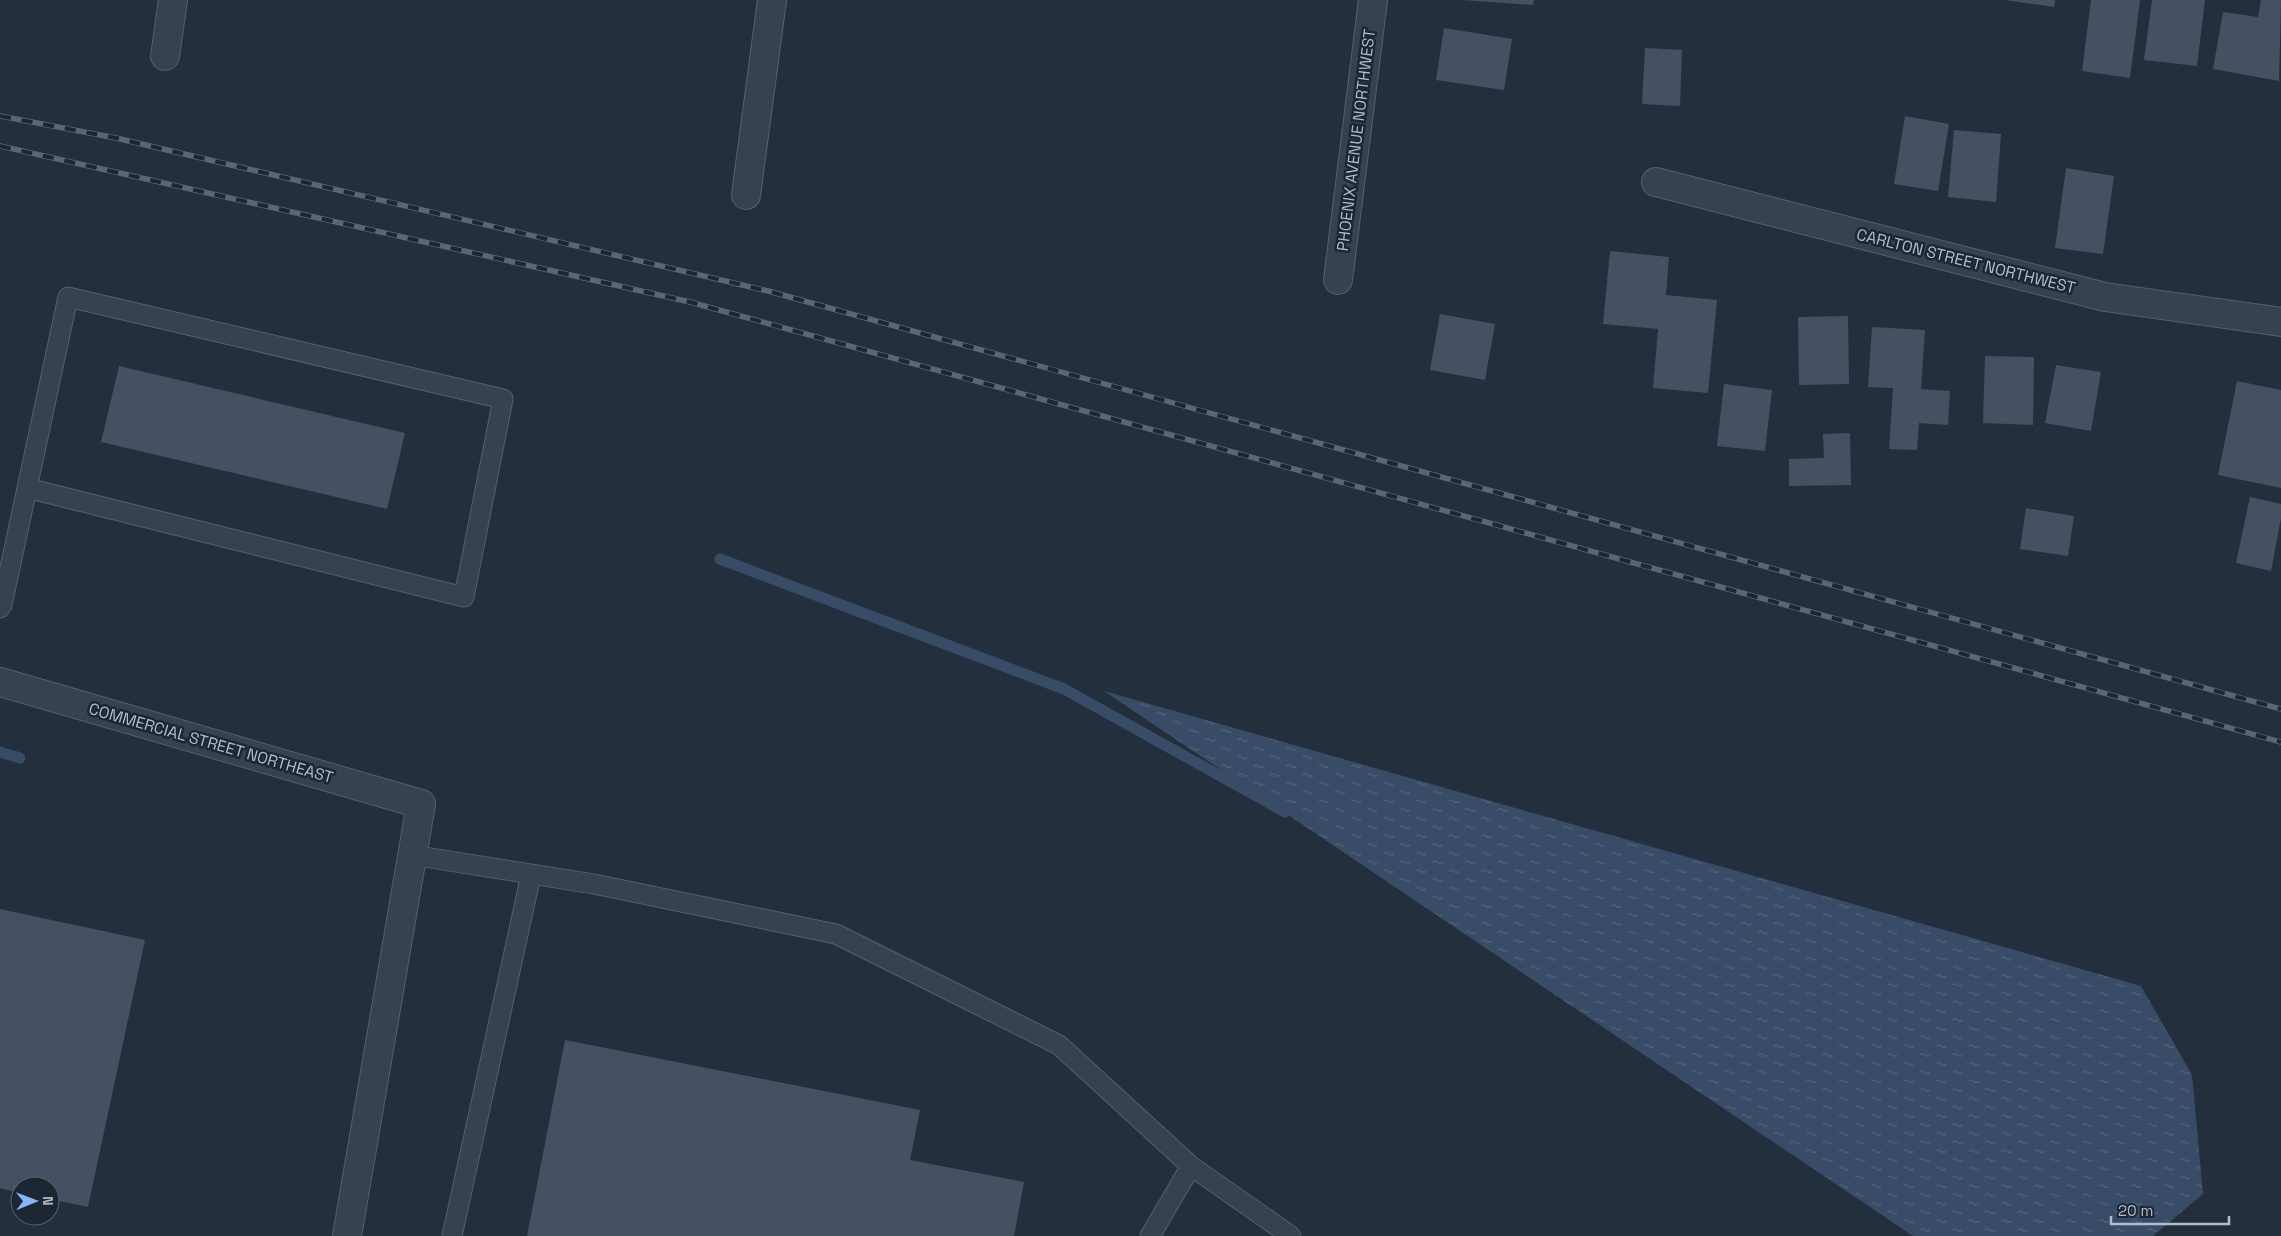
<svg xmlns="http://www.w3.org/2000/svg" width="2281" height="1236" viewBox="0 0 2281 1236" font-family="'Space Grotesk',sans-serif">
  <defs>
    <pattern id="water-ripples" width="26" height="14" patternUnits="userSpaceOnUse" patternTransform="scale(1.25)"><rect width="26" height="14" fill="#394c67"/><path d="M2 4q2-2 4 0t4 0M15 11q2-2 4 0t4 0" fill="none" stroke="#53647b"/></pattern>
  </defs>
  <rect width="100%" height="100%" fill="#242f3e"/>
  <path fill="url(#water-ripples)" d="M1104,691L2141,986L2192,1075L2203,1194L2153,1236H1913Z"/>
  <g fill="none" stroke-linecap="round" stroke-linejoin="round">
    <path stroke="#394c67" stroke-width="11" d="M720,559L1064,689L1285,812
      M0,752L20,758"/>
  </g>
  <path fill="#455162" d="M1462,0H1534L1533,5Z
    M2005,0H2055L2054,7Z
    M2091,0H2140L2130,78L2082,71Z
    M2152,0H2205L2197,66L2144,60Z
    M2261,0H2281L2279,81L2213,69L2223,12L2258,17Z
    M1444,28L1512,39L1504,90L1436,80Z
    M1645,48L1682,50L1680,106L1642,104Z
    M1905,116L1949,124L1938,191L1894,184Z
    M1954,130L2001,134L1996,202L1948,197Z
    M2066,168L2114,176L2103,254L2055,248Z
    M1610,251L1669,257L1666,295L1717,300L1708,393L1653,388L1658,329L1603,324Z
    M1440,314L1495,324L1485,380L1430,370Z
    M1848,316L1849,384L1799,385L1798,317Z
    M1872,327L1925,330L1921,389L1950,391L1948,425L1919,423L1917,450L1889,449L1893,388L1868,387Z
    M1985,356L2034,357L2033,425L1983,423Z
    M2056,365L2101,372L2091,431L2045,423Z
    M119,366L405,433L387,509L101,442Z
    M2237,381L2281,390V488L2218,475Z
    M1724,384L1772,390L1765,451L1717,446Z
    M1850,433L1851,485L1789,486V459L1824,458L1823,434Z
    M2250,497L2281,504V518L2271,571L2236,563Z
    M2026,508L2074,516L2068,556L2020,549Z
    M0,909L145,940L88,1207L50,1199V1186H20V1193L0,1188Z
    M565,1040L920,1110L910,1160L1024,1182L1014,1236H527Z"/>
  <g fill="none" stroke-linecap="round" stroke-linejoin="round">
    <g stroke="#565f6c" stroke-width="21">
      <path id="service" d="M0,608L2,605L68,297L503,399L464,597L27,488
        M412,855L594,884L836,934L1059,1045L1191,1166L1150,1236
        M1191,1166L1291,1236
        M452,1236L531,875"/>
    </g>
    <g stroke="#565f6c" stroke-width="30">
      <path id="minor" d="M165,56L173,0
        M1656,182L2105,297L2281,322
        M746,195L772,0
        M1338,280L1373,0
        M0,682L421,804L347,1236"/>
    </g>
    <use href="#service" stroke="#38414e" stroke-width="19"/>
    <use href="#minor" stroke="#38414e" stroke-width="28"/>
    <g stroke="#5a6575" stroke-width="5.5">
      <path id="rail" d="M0,116L116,138L768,291L2281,709
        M0,146L690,302L2281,742"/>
    </g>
    <use href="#rail" stroke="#1d2633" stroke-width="4" stroke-dasharray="11" stroke-linecap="butt"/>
  </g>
  <g text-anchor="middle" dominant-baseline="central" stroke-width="5" stroke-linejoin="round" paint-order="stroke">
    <g font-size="16" fill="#b4bcc9" stroke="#1d2633">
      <text transform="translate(1356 140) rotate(-83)">PHOENIX AVENUE NORTHWEST</text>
      <text transform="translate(1966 261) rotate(14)">CARLTON STREET NORTHWEST</text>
      <text transform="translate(211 743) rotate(16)">COMMERCIAL STREET NORTHEAST</text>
    </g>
  </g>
  <g transform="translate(35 1201) rotate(89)"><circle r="24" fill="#1d2633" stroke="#59626f"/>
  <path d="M0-4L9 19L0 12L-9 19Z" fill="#8ab4f8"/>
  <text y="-8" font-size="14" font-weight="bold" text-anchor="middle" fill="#b4bcc9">N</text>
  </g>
  <path d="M2111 1216v8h118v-8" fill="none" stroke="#b4bcc9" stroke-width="2.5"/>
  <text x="2118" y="1216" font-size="15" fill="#b4bcc9" stroke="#1d2633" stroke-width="4" paint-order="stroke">20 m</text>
</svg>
